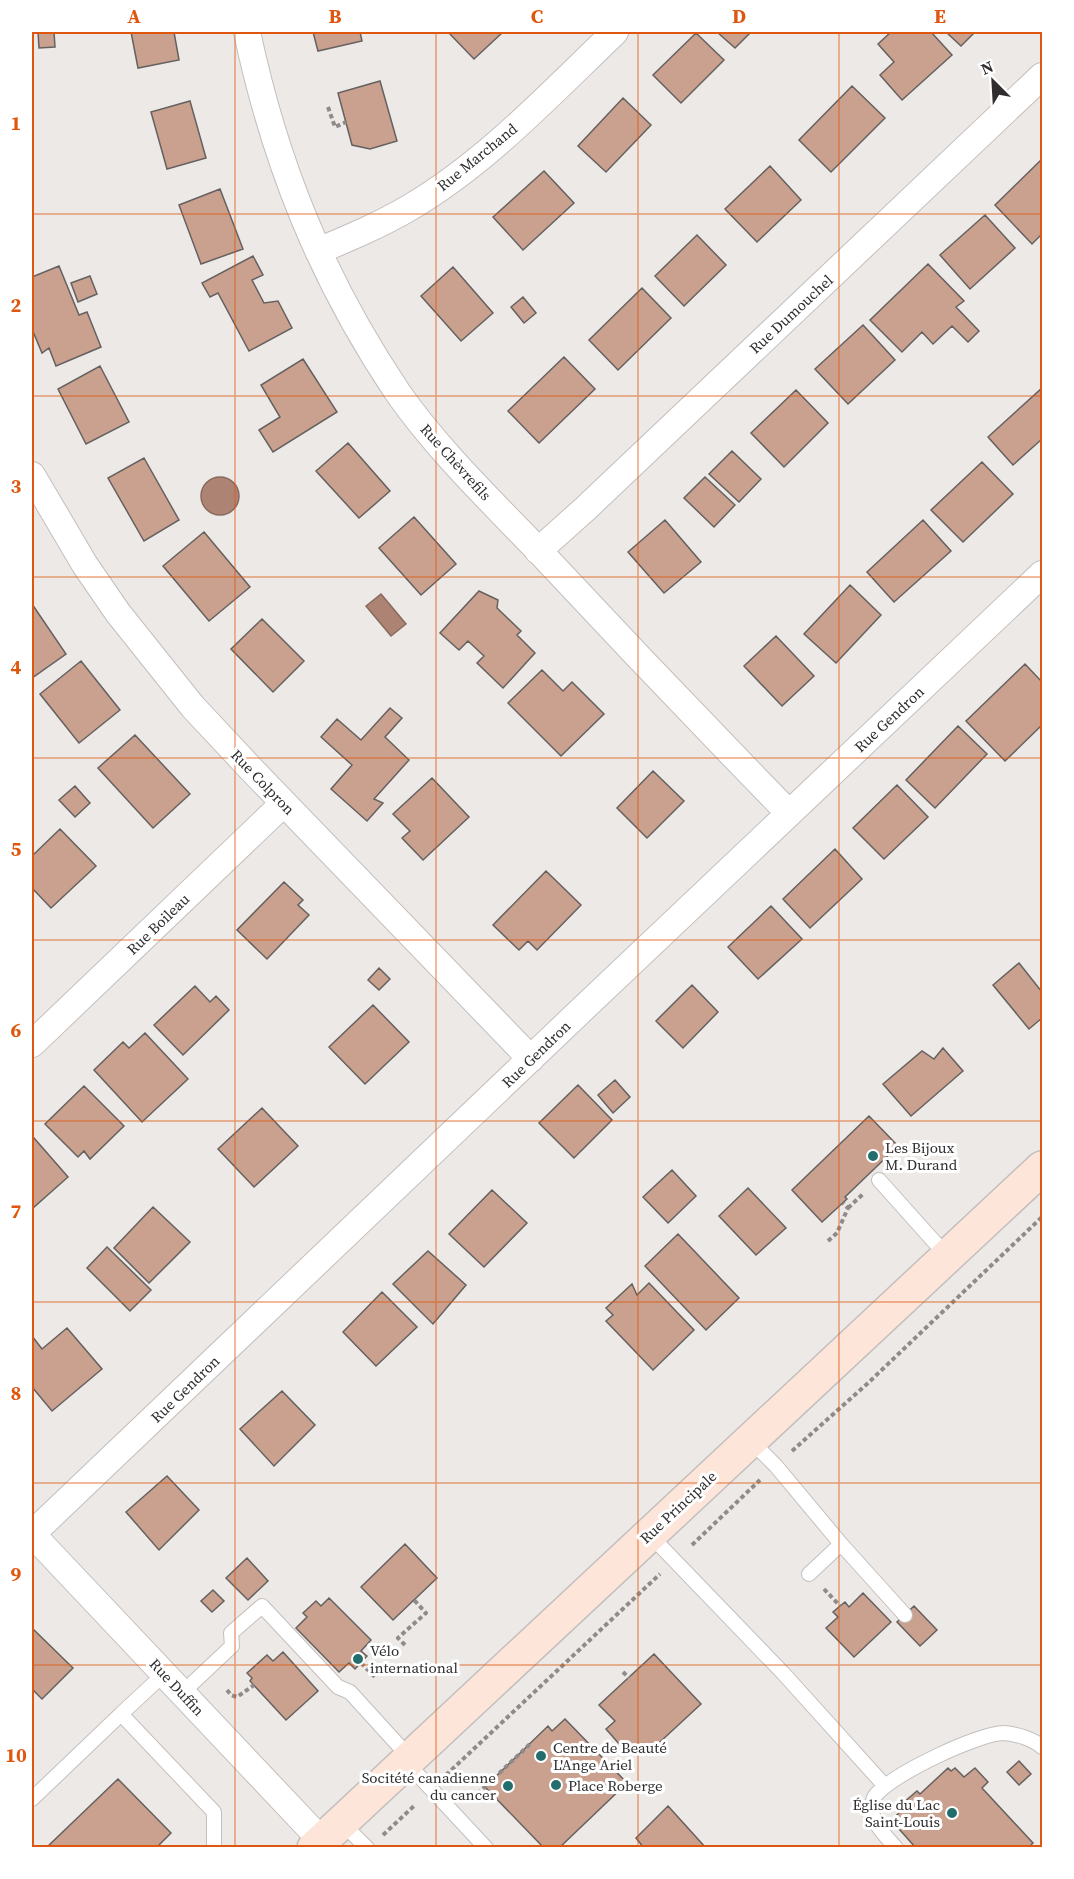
<svg xmlns="http://www.w3.org/2000/svg" width="1074" height="1879" viewBox="0 0 1074 1879" font-family="'Source Serif 4',serif">
  <rect width="100%" height="100%" fill="#ede9e7"/>
  <path fill="#ad8473" stroke="#886a5e" stroke-width="1.5" d="M201 496a19 19 0 1 1 38 0a19 19 0 1 1-38 0Z
    M381,594L406,624L391,636L366,606Z"/>
  <path fill="#caa08e" stroke="#656160" stroke-width="1.5" d="M38,32H54L55,47L39,48Z
    M131,32H174L179,60L138,68Z
    M313,32H360L362,41L318,51Z
    M448,32H503L474,59Z
    M717,32H751L735,48Z
    M891,32H931L952,55L902,100L880,75L894,62L878,44Z
    M946,32H975L961,46Z
    M696,33L724,60L681,103L653,75Z
    M380,81L397,141L370,149L352,145L338,93Z
    M852,86L885,118L831,172L799,140Z
    M623,98L651,125L606,172L578,146Z
    M190,101L206,158L167,169L151,112Z
    M1042,159V234L1032,244L995,205Z
    M770,166L801,200L757,242L725,209Z
    M544,171L574,203L523,250L493,217Z
    M220,189L243,249L201,264L179,205Z
    M985,215L1015,248L970,289L940,255Z
    M697,235L726,265L684,306L655,276Z
    M253,256L263,275L252,280L264,303L278,301L292,328L249,351L218,293L210,297L202,283Z
    M928,264L964,301L956,307L979,331L968,342L952,326L933,344L922,332L902,352L870,320Z
    M59,266L79,315L87,312L101,347L56,366L49,348L42,353L32,329V277Z
    M453,267L493,313L461,341L421,296Z
    M90,276L97,294L78,302L71,283Z
    M642,288L671,318L618,370L589,340Z
    M523,297L536,313L524,323L511,307Z
    M863,325L895,360L848,404L815,369Z
    M564,357L595,389L539,443L508,411Z
    M303,359L337,412L273,452L259,430L280,417L261,385Z
    M100,366L129,422L86,444L58,389Z
    M1042,388V439L1013,465L988,437Z
    M796,390L828,423L784,467L751,433Z
    M348,443L390,491L359,518L316,471Z
    M732,451L761,479L739,502L709,474Z
    M144,458L179,520L144,541L108,478Z
    M982,462L1013,494L963,542L931,510Z
    M705,477L735,505L714,527L684,498Z
    M414,517L456,564L421,595L379,548Z
    M665,520L701,562L664,593L628,552Z
    M923,520L951,551L894,602L867,572Z
    M204,532L250,587L209,621L163,566Z
    M850,585L881,615L836,663L804,634Z
    M479,591L498,600L497,608L521,631L517,635L535,653L503,688L477,663L484,656L468,641L459,650L440,633Z
    M32,604L66,654L32,678Z
    M262,619L304,661L273,692L231,649Z
    M776,636L814,676L782,706L744,666Z
    M81,661L120,710L79,743L40,694Z
    M1025,664L1042,682V725L1005,761L966,721Z
    M542,670L563,691L572,682L604,714L561,756L508,703Z
    M390,708L402,718L385,737L409,760L374,799L383,803L367,821L331,789L352,765L321,737L337,719L361,740Z
    M958,726L987,754L935,808L906,780Z
    M135,735L190,794L153,828L98,768Z
    M653,771L684,801L647,838L617,808Z
    M432,778L469,817L423,860L402,838L410,831L393,814Z
    M897,785L928,817L884,859L853,828Z
    M75,786L90,803L75,817L59,800Z
    M60,829L96,866L51,908L32,888V856Z
    M835,849L862,879L810,928L783,899Z
    M546,871L581,905L537,950L528,941L519,950L493,925Z
    M284,882L303,900L298,905L309,915L267,959L237,930Z
    M771,906L802,939L758,979L728,947Z
    M1019,963L1042,992V1018L1029,1029L993,985Z
    M379,968L390,979L379,990L368,980Z
    M692,985L718,1012L683,1048L656,1021Z
    M195,986L210,1002L216,996L229,1010L183,1055L154,1025Z
    M373,1005L409,1042L365,1084L329,1047Z
    M145,1033L188,1079L142,1122L94,1070L123,1042L129,1048Z
    M943,1048L963,1071L911,1116L883,1084L922,1051L934,1059Z
    M615,1080L630,1097L613,1113L598,1095Z
    M578,1085L612,1120L574,1158L539,1123Z
    M84,1086L124,1126L90,1159L84,1151L78,1157L45,1124Z
    M262,1108L298,1146L254,1187L218,1149Z
    M869,1116L898,1146L845,1197L847,1199L822,1222L792,1190Z
    M34,1138L68,1177L33,1208L32,1206V1140Z
    M672,1170L696,1196L668,1223L643,1197Z
    M748,1188L786,1228L756,1255L719,1216Z
    M492,1190L527,1223L484,1267L449,1234Z
    M153,1207L190,1242L149,1283L114,1248Z
    M678,1234L739,1298L706,1330L645,1266Z
    M107,1247L151,1290L130,1311L87,1268Z
    M428,1251L466,1285L433,1324L393,1284Z
    M649,1283L694,1330L653,1370L606,1321L613,1315L606,1308L632,1284L637,1295Z
    M382,1292L417,1327L376,1366L343,1332Z
    M67,1328L102,1369L52,1411L32,1387V1336L42,1349Z
    M282,1391L315,1425L274,1466L240,1429Z
    M167,1476L199,1510L159,1550L126,1512Z
    M405,1544L437,1578L393,1620L361,1587Z
    M247,1558L268,1581L248,1600L226,1578Z
    M213,1590L224,1601L212,1612L201,1601Z
    M863,1593L891,1622L854,1657L826,1628L838,1617L833,1612L840,1606L845,1602L849,1607Z
    M329,1598L371,1640L361,1651L367,1656L355,1669L349,1663L339,1672L296,1628L307,1617L303,1613L316,1601L321,1606Z
    M914,1606L937,1630L920,1646L897,1622Z
    M33,1629L73,1668L42,1699L32,1689V1631Z
    M283,1652L318,1691L286,1720L250,1681L252,1678L247,1673L267,1655L273,1661Z
    M654,1654L701,1704L646,1755L638,1745L628,1754L606,1729L615,1721L599,1705Z
    M565,1719L627,1783L559,1848H544L485,1787L548,1726L552,1731Z
    M1019,1761L1031,1774L1019,1785L1007,1772Z
    M948,1768L951,1771L955,1768L964,1777L975,1768L988,1782L982,1788L1033,1843L1028,1848H916L891,1820L907,1806L904,1802L917,1791L920,1794Z
    M118,1779L171,1833L156,1848H46Z
    M668,1806L706,1848H644L636,1838Z"/>
  <g fill="none" stroke-linecap="round" stroke-linejoin="round">
    <g stroke="#c3bfbd" stroke-width="16">
      <path id="lane" d="M879,1180L947,1256
        M750,1440L776,1466L841,1544L809,1574
        M649,1534L783,1673L885,1786
        M841,1544L905,1615
        M164,1674L121,1714L214,1812V1848
        M182,1693L232,1646L231,1633L262,1606L338,1687L350,1692L410,1758
        M406,1762L486,1848
        M32,1799L121,1714
        M341,1822L367,1848
        M896,1848C887,1837 872,1824 872,1809C872,1805 873,1799 875,1796C890,1775 979,1733 1004,1733C1017,1734 1033,1739 1042,1747"/>
    </g>
    <g stroke="#c3bfbd" stroke-width="28">
      <path id="street" d="M247,32C275,164 322,280 398,393C438,450 489,499 537,549C620,638 704,726 789,813
        M318,251C349,238 380,225 409,208C487,162 550,94 615,32
        M32,475L85,565L118,613L193,707L251,769L531,1059
        M538,551L585,509L1042,76
        M32,1044L284,803
        M32,1534L571,1020L1042,574
        M32,1534L321,1840"/>
    </g>
    <g stroke="#c3bfbd" stroke-width="36">
      <path id="secondary" d="M314,1848L1042,1168"/>
    </g>
    <path stroke="#8e8b8a" stroke-width="4" stroke-dasharray="4.5 3" stroke-linecap="butt" d="M328,107L335,127L346,122
      M848,1208L863,1194
      M828,1241L837,1233L848,1208L843,1203
      M792,1451L867,1384L1042,1217
      M692,1545L760,1480
      M824,1589L840,1606
      M405,1645L398,1638L426,1613L414,1600
      M361,1663L375,1677
      M623,1672L629,1678
      M227,1690L231,1695L237,1697L254,1685
      M446,1775L660,1574
      M472,1799L530,1744
      M383,1835L415,1805"/>
    <use href="#lane" stroke="#fff" stroke-width="14"/>
    <use href="#street" stroke="#fff" stroke-width="26"/>
    <use href="#secondary" stroke="#fee5da" stroke-width="33"/>
  </g>
  <path fill="none" stroke="#df570e" stroke-width="1.5" stroke-opacity="0.55" d="M235,32V1848M436,32V1848M638,32V1848M839,32V1848M32,214H1042M32,396H1042M32,577H1042M32,758H1042M32,940H1042M32,1121H1042M32,1302H1042M32,1483H1042M32,1665H1042"/>
  <g fill="#236e6d" stroke="#fff" stroke-width="2">
    <circle cx="873" cy="1156" r="6"/>
    <circle cx="358" cy="1659" r="6"/>
    <circle cx="541" cy="1756" r="6"/>
    <circle cx="556" cy="1785" r="6"/>
    <circle cx="508" cy="1786" r="6"/>
    <circle cx="952" cy="1813" r="6"/>
  </g>
  <g text-anchor="middle" dominant-baseline="central" stroke-width="6" stroke-linejoin="round" paint-order="stroke">
    <g font-size="15" fill="#302e2e" stroke="#fff">
      <text transform="translate(477 157) rotate(-39)">Rue Marchand</text>
      <text transform="translate(791 314) rotate(-43)">Rue Dumouchel</text>
      <text transform="translate(456 462) rotate(48)">Rue Chèvrefils</text>
      <text transform="translate(889 719) rotate(-43)">Rue Gendron</text>
      <text transform="translate(263 782) rotate(46)">Rue Colpron</text>
      <text transform="translate(158 924) rotate(-44)">Rue Boileau</text>
      <text transform="translate(536 1054) rotate(-44)">Rue Gendron</text>
      <text transform="translate(185 1389) rotate(-44)">Rue Gendron</text>
      <text transform="translate(678 1507) rotate(-43)">Rue Principale</text>
      <text transform="translate(177 1687) rotate(47)">Rue Duffin</text>
    </g>
    <g font-size="15" fill="#302e2e" stroke="#fff" text-anchor="start">
      <text x="885" y="1147">Les Bijoux<tspan x="885" dy="17">M. Durand</tspan></text>
      <text x="370" y="1650">Vélo<tspan x="370" dy="17">international</tspan></text>
      <text x="553" y="1747">Centre de Beauté<tspan x="553" dy="17">L'Ange Ariel</tspan></text>
      <text x="496" y="1777" text-anchor="end">Socitété canadienne<tspan x="496" dy="17">du cancer</tspan></text>
      <text x="568" y="1785">Place Roberge</text>
      <text x="940" y="1804" text-anchor="end">Église du Lac<tspan x="940" dy="17">Saint-Louis</tspan></text>
    </g>
  </g>
  <rect width="1074" height="1879" fill="none" stroke="#ffffff" stroke-width="66"/>
  <g transform="translate(993 81) rotate(336)" stroke="#ffffff" stroke-width="4.5" paint-order="stroke">
  <path d="M0-4.5L10 22L0 15L-10 22Z" fill="#302e2e"/>
  <text y="-9" font-size="16" font-weight="bold" text-anchor="middle" fill="#302e2e">N</text>
  </g>
  <rect x="33" y="33" width="1008" height="1813" fill="none" stroke="#df570e" stroke-width="2"/>
  <g font-size="20" text-anchor="middle" font-weight="bold" fill="#df570e">
    <text x="134" y="23">A</text>
    <text x="335" y="23">B</text>
    <text x="537" y="23">C</text>
    <text x="739" y="23">D</text>
    <text x="940" y="23">E</text>
    <text x="16" y="130">1</text>
    <text x="16" y="312">2</text>
    <text x="16" y="493">3</text>
    <text x="16" y="674">4</text>
    <text x="16" y="856">5</text>
    <text x="16" y="1037">6</text>
    <text x="16" y="1218">7</text>
    <text x="16" y="1400">8</text>
    <text x="16" y="1581">9</text>
    <text x="16" y="1762">10</text>
  </g>
</svg>
